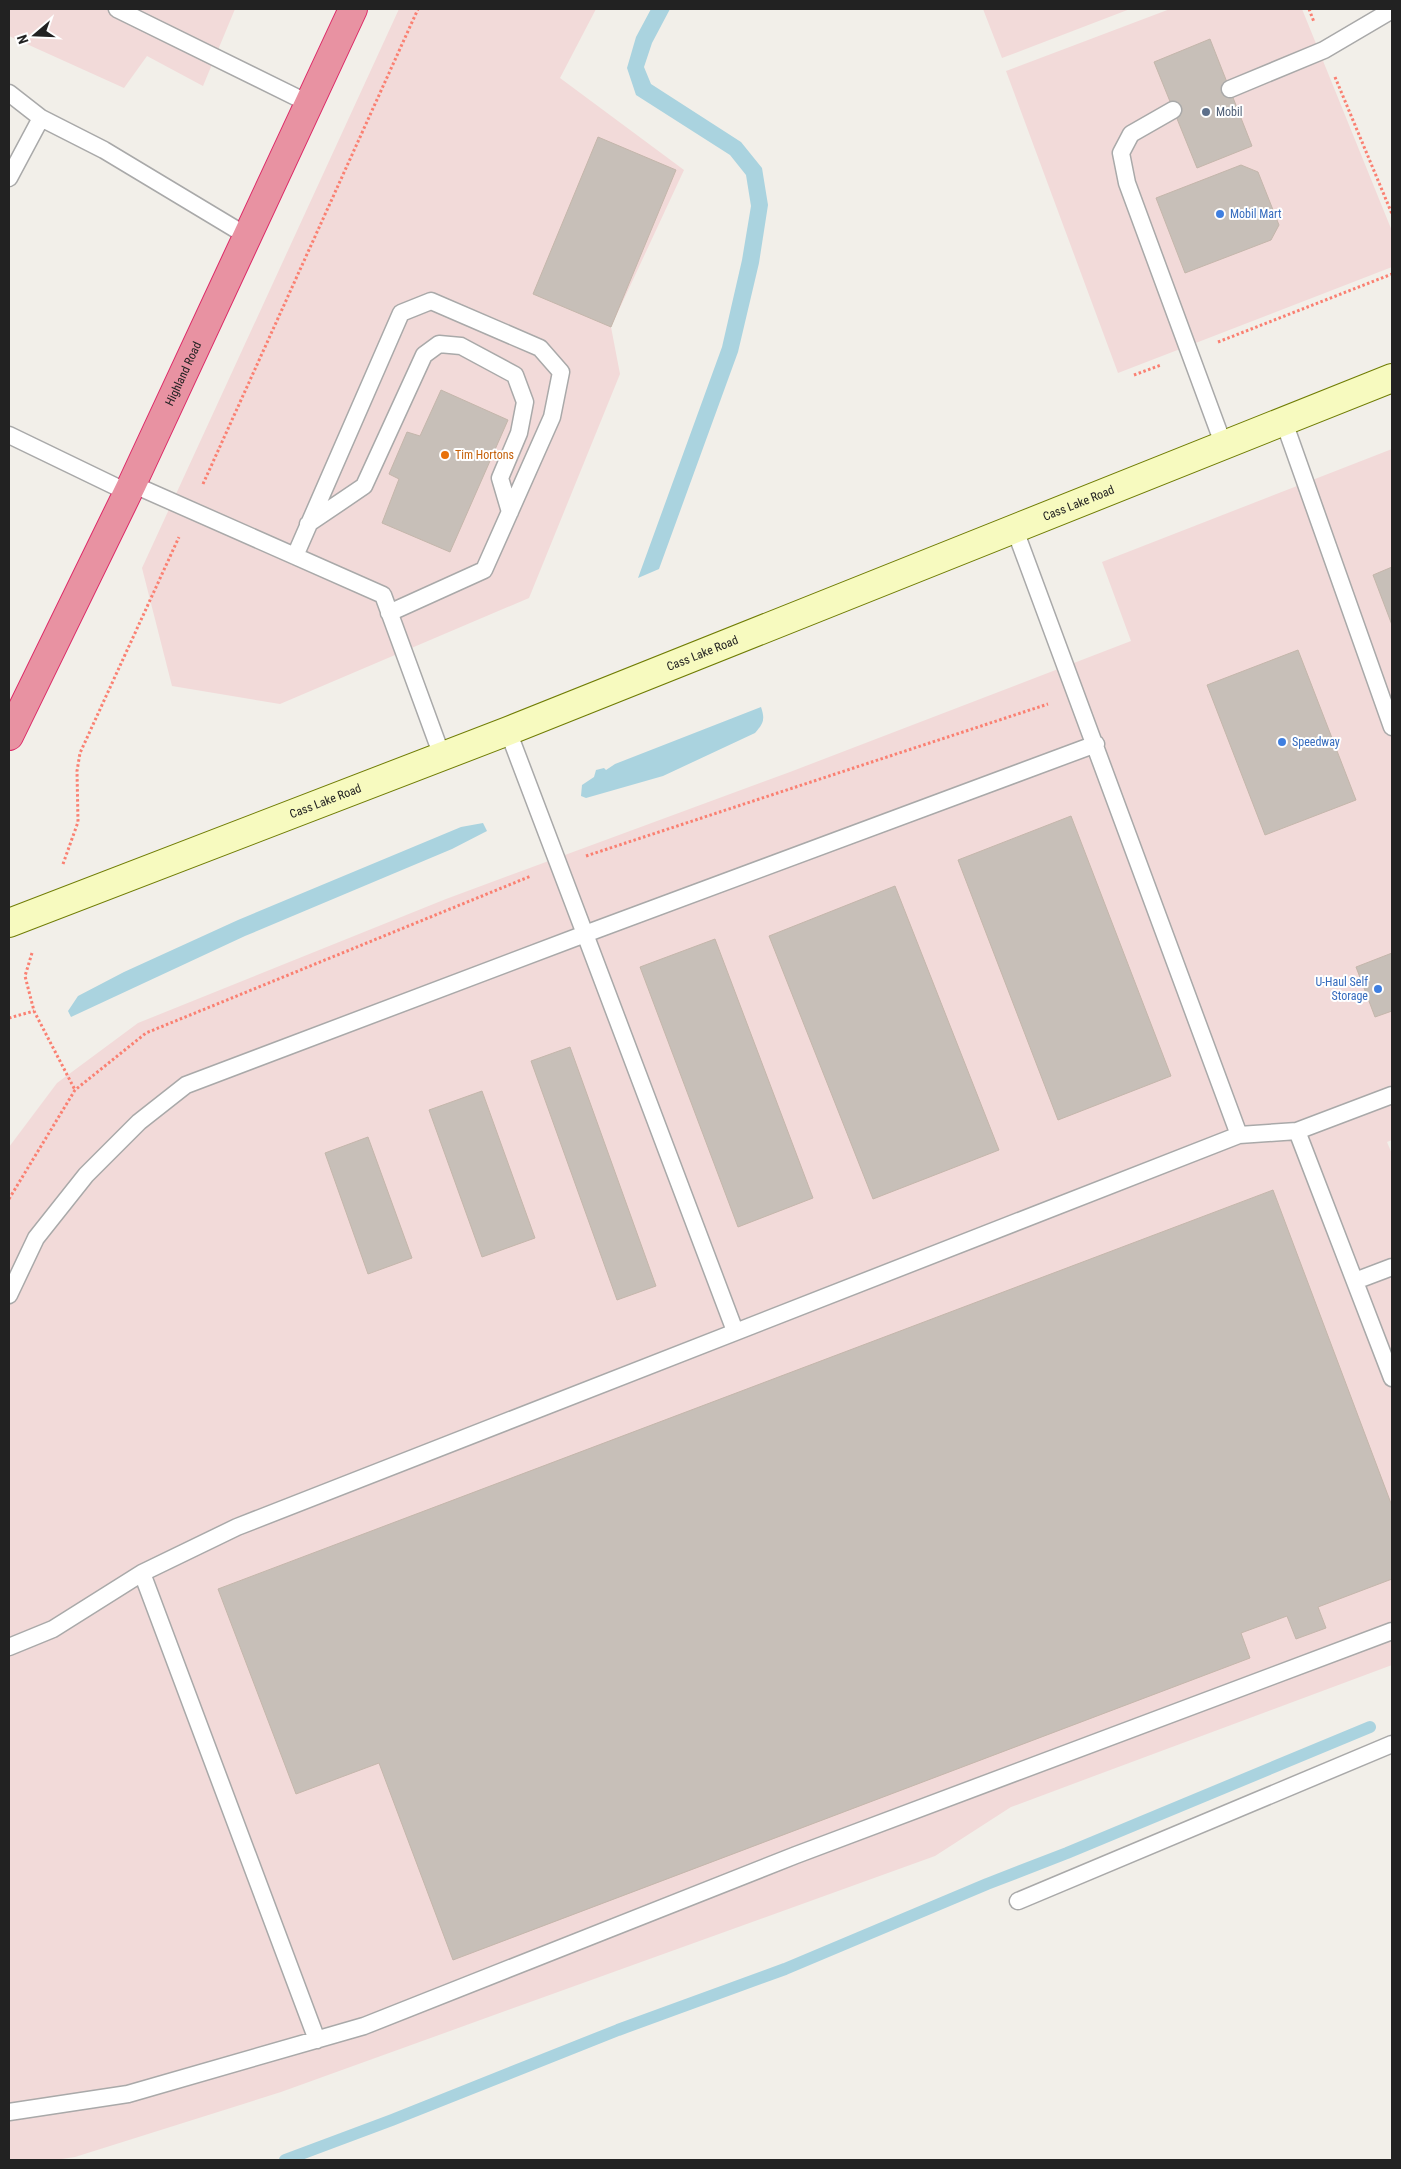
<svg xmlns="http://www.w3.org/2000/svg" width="1401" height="2169" viewBox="0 0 1401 2169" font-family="'Roboto Condensed',sans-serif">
  <rect width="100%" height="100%" fill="#f2efe9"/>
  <path fill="#f2dad9" d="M9,9H235L203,86L147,56L124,88L9,36Z
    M399,9H596L560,78L684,170L611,327L620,374L529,598L280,704L172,686L142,568Z
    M983,9H1130L1002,58Z
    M1170,9H1302L1392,231V267L1118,373L1006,71Z
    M1392,449V1140L1387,1142L1392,1154V1665L1011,1807L935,1856L281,2092L75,2157L55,2160H9V1147L57,1083L138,1023L446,899L790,772L1131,641L1102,562Z"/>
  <path fill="#aad3df" d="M651,9H670L652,43L644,67L651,84L741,142L762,168L768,205L759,263L738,352L659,569L638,578L722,347L742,260L751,206L746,175L730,155L636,95L627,68L636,37Z
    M761,707C765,719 764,723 755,733L663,776L586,798L581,796L582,785L594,777L596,770L604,768L606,770L615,764Z
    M483,823L487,831L452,849L245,936L71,1017L68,1011L78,996L124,972L238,920L461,827Z"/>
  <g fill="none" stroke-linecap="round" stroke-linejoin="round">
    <path stroke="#aad3df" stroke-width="12" d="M285,2160L392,2120L618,2030L785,1969L987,1884L1067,1853L1370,1727"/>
  </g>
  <path fill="#c7bfb8" stroke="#c4b6ab" d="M1210,39L1252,146L1197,168L1154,62Z
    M598,137L676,170L611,327L533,294Z
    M1241,165L1258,172L1279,225L1271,240L1185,273L1156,198Z
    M441,390L508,420L450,552L382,523L399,479L389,474L407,432L420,436Z
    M1392,567V625L1373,575Z
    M1298,650L1356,800L1265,835L1207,685Z
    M1071,816L1171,1076L1058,1120L958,860Z
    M895,886L999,1150L873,1199L769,936Z
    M715,939L813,1198L738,1227L640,967Z
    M1392,953V1011L1375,1017L1356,967Z
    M570,1047L656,1286L617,1300L531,1061Z
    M482,1091L535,1238L482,1257L429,1110Z
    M368,1137L412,1258L368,1274L325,1153Z
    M1273,1190L1392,1506V1579L1318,1607L1326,1628L1296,1639L1287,1616L1241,1633L1250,1658L453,1960L379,1763L296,1794L218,1589Z"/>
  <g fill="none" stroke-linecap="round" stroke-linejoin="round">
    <g stroke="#a9a9a9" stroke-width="19">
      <path id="lane" d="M117,9L310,104
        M1230,89L1324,50L1392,10
        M9,93L41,118L104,150L247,236
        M1173,110L1131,134L1121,153L1127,183L1224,446
        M9,178L41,118
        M1284,422L1392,727
        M9,435L127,492
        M132,484L383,595L442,756
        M308,524L364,486L424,355L439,344L461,346L515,375L525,402L519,433L500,478L510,512
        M1015,530L1239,1135
        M295,556L401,313L431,301L540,348L561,372L552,417L484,570L389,613
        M508,731L585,934L1096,744
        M1392,1095L1297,1131L1392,1378
        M1355,1281L1392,1267
        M9,1295L36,1238L86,1175L139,1122L186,1085L585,934L735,1331
        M142,1573L317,2040
        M9,1647L53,1629L142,1573L237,1527L1239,1135L1297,1131
        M1018,1901L1392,1744
        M9,2112L128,2094L364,2026L796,1855L1392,1631"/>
    </g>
    <g stroke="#707d05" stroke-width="30">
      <g id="secondary">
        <path id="s1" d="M9,923L508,731L1392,378"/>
      </g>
    </g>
    <g stroke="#dc2a67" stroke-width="30">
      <g id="highway">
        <path id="s2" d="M9,736L132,484L353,9"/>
      </g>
    </g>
    <path stroke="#fa8072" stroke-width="3" stroke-dasharray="2.5 2.5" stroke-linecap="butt" d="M1309,9L1314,22
      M1335,77L1392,214
      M1218,342L1392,274
      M1134,375L1161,365
      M203,484L418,9
      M586,856L1048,704
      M63,864L78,822L77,771L80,753L179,537
      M32,953L25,976L34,1011L75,1090
      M9,1018L34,1011
      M9,1199L75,1090L146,1033L531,876"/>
    <use href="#lane" stroke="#fff" stroke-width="16"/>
    <use href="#secondary" stroke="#f7fabf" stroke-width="28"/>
    <use href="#highway" stroke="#e892a2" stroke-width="28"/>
  </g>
  <circle fill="#5c6f8a" stroke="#fff" stroke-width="2" cx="1206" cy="112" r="5"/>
  <g fill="#3f7fe0" stroke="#fff" stroke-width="2">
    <circle cx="1220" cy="214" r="5"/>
    <circle cx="1282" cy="742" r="5"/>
    <circle cx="1378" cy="989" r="5"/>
  </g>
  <circle fill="#e8710a" stroke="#fff" stroke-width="2" cx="445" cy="455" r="5"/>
  <g text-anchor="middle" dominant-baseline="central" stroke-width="4" stroke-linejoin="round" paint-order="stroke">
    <g font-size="12" fill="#4e5e75" stroke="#fff" text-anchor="start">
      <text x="1216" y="112">Mobil</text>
    </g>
    <g font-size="12" fill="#366cbe" stroke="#fff" text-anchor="start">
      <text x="1230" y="214">Mobil Mart</text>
      <text x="1292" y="742">Speedway</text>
      <text x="1368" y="982" text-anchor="end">U-Haul Self<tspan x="1368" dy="14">Storage</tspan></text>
    </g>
    <g font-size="12" fill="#222" stroke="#fff">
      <text stroke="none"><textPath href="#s2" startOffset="402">Highland Road</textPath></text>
      <text stroke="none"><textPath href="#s1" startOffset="1149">Cass Lake Road</textPath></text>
      <text stroke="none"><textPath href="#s1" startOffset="744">Cass Lake Road</textPath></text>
      <text stroke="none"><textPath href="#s1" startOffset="339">Cass Lake Road</textPath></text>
    </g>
    <g font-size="12" fill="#c56008" stroke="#fff" text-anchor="start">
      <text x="455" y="455">Tim Hortons</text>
    </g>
  </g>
  <rect width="1401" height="2169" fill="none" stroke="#222222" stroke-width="20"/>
  <g transform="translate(35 35) rotate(251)" stroke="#ffffff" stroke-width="4" paint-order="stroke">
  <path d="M0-4L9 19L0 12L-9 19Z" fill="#222222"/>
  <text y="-8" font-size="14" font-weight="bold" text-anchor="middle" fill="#222222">N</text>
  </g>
</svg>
